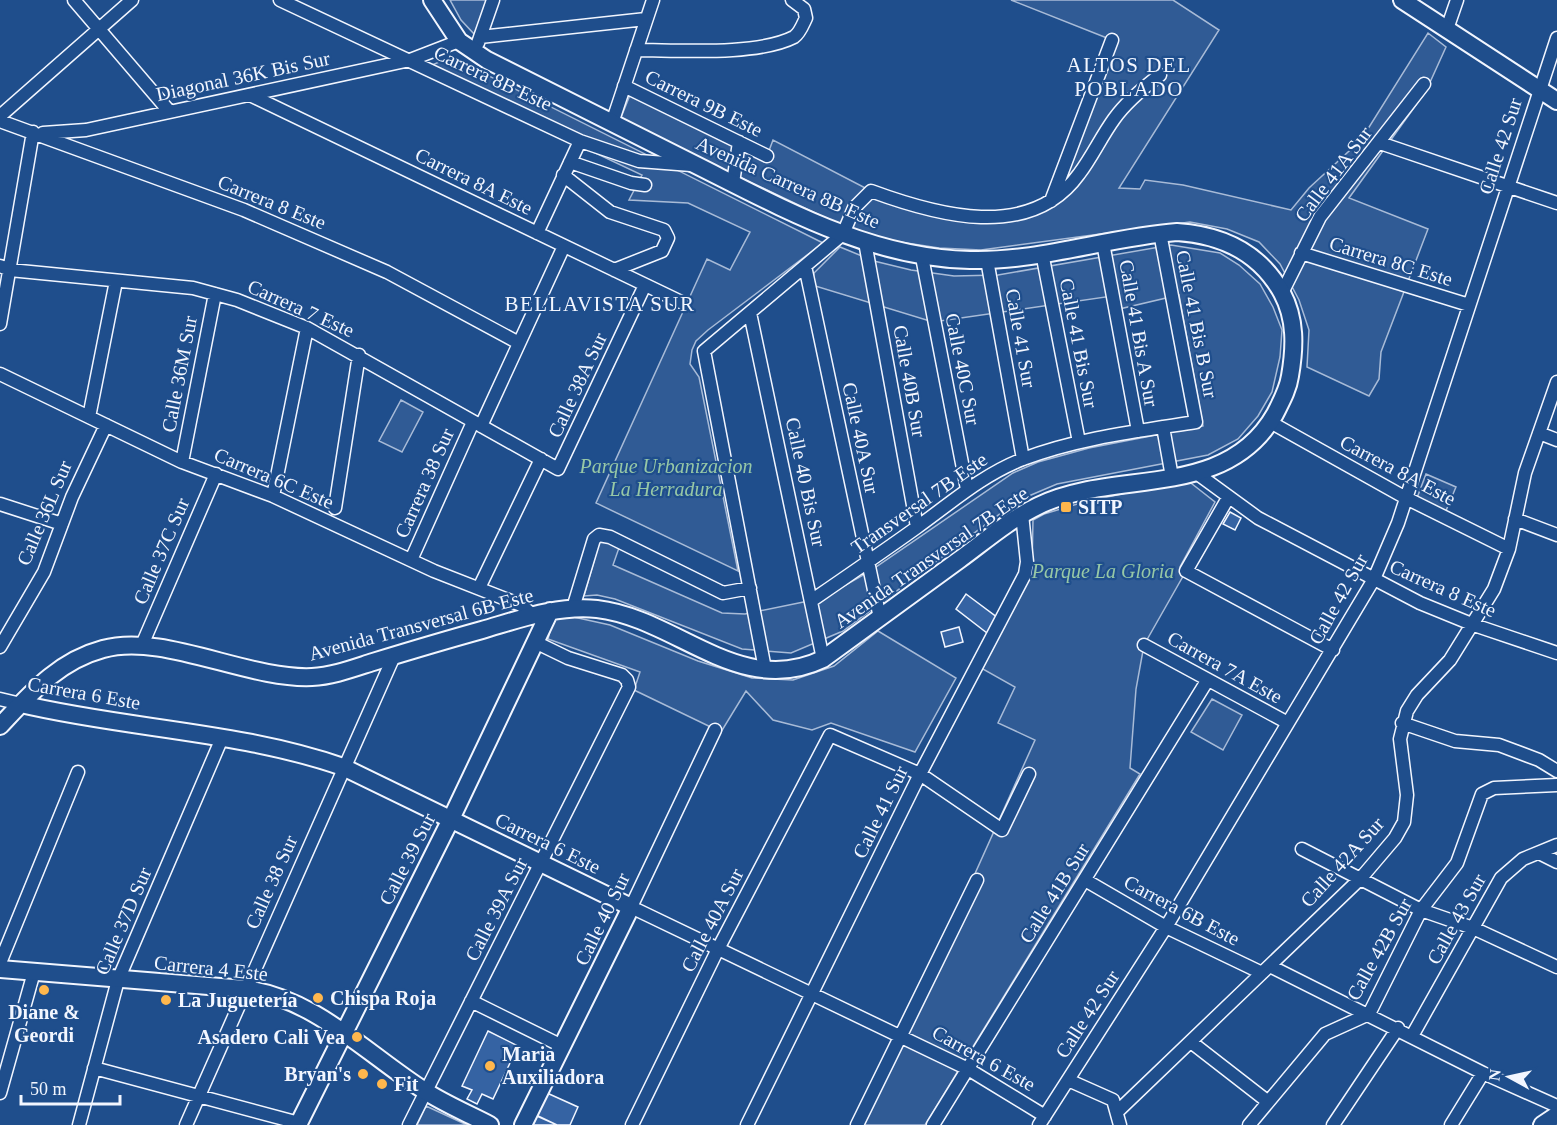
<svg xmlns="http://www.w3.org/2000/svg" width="1557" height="1125" viewBox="0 0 1557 1125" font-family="'Times New Roman',serif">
  <rect width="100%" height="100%" fill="#1f4e8c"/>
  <path fill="#305b95" stroke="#a8bbd7" stroke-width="1.5" d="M450,0H489L476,36L461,20Z
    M1011,0H1173L1219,30L1119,188L1140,189L1145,180L1183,185L1291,210L1309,188L1361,140L1428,33L1446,47L1426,91L1349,198L1428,229L1381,352L1379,379L1369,396L1307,367L1309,330L1299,300L1280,264L1259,242L1227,229L1190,222L981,250L939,248L887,240L832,221L620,120L632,90L767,156L773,140L871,191L980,216L1050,202L1112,40Z
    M451,57L823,243L708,330L696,341L692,350L690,364L699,377L738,571L596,503L707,259L730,270L750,232L688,203L629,200L642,175L420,70Z
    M1171,245L1220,253L1239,265L1260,284L1273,307L1282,330L1280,357L1272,392L1258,416L1238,439L1208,455L1057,484L1017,501L843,631L791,653L742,649L615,599L597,595L584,596L601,536L620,545L613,565L722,613L745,614L823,598L870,571L1013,473L1038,462L1089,448L1203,426L1179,295L1115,310L1112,296L933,322L812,285L814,273L840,247L874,261L911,270L954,276L998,275Z
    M401,400L423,412L402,452L379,441Z
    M1426,474L1456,487L1445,513L1417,498Z
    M1187,480L1215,502L1180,567L1186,571L1144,645L1136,689L1130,768L1140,774L925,1125H862L1035,740L998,723L1015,687L981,668L1032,567L1033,520L1044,514L1084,502Z
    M569,616L610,625L698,661L752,678L793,680L834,666L878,631L956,678L915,752L831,723L812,730L773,720L746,691L721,732L634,690L640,672L548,639L553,619Z
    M1212,699L1242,715L1223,750L1191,732Z
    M426,1106L467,1125H417Z"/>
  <path fill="#3563a3" stroke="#f2f6ff" stroke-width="1.5" d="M1230,512L1241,518L1235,530L1223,524Z
    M966,594L998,618L987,633L956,609Z
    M959,627L963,642L945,647L941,632Z
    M488,1031L518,1046L493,1099L482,1094L477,1104L467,1099L472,1090L462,1086Z
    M547,1093L578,1107L570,1125H557L537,1116Z
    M536,1115L557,1125H531Z"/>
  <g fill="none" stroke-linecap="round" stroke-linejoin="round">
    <g stroke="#f2f6ff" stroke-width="15">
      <path id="street" d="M74,0L169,111
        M280,0L580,141L639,161L691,165
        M1447,29L1457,0
        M480,37L646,19
        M478,43L493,0
        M636,50C678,50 757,56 794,37C800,33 803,24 806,18L804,9L792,0
        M624,86L767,156
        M250,95L681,302
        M0,116L132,0
        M0,121L244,210L387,272L519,343
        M612,123L653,0
        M43,133L86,130L410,60L459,41
        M1380,143L1557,203
        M570,162L631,183L645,185
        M563,175L610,212L664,230L668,238L662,251L614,270
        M733,183L739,142
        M1051,201L1112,40
        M537,233L580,141
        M865,242L917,527
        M1103,243L1138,431
        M1042,253L1079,442
        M1301,253L1469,305
        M922,257L967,489
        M987,260L1023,459
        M0,266L10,270L193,288L237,300L307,328L558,469L645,285
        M805,266L880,618
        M1282,293L1320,217L1424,84
        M750,313L823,659
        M0,324L33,132
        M0,374L182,462L273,496L434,571L521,605L533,615
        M89,417L116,281
        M1270,422L1406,498L1509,549
        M481,426L564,246
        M1163,427L1172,477
        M1539,433L1557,440
        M182,462L215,294
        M1195,472L1258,518L1420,603L1474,625L1557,653
        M273,496L307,328
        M1228,498L1186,571L1333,650
        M0,504L62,524
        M335,508L359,355
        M1515,519L1557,535
        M411,560L473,422
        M479,588L541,459
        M811,601C846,577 881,553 916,528C951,503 982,475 1023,459C1078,438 1138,431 1196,422L1160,233
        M573,608L594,539L599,535L610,537L723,593L750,588
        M142,645L216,474
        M1144,645L1288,723
        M0,647L44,572L72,497L106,425
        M765,669L704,351L843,234L854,208L871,191C936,215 1030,242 1079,174C1092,157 1101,137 1114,119C1126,102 1143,88 1160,75
        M0,699L21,704
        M1402,723L1455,741L1499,745L1539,760L1557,771
        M715,730L631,907L968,1069L1045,1116
        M1302,849L1421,910L1473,928L1557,967
        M1539,853L1557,862
        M1085,880L1166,927L1262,973
        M0,963L78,772
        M1270,966L1483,1073L1557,1106
        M471,1001L562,1046
        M1412,1036L1501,878L1523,859L1557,845
        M1191,1042L1267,1101
        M94,1068L299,1123
        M1068,1080L1113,1100L1120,1125
        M0,1093L34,972
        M1118,1111L1361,878L1395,838L1404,822L1407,795L1400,739L1407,711L1417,695L1450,660L1494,589L1509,549L1525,473L1557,382
        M79,1125L118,980L222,738
        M186,1125L394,656
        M409,1125L629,687L627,680L622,675L568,658L535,642
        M632,1125L718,949L830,735L920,774L1002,830L1029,774
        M747,1125L920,774L1025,574L1027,562L1022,514
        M857,1125L977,880
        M933,1125L1207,681
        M1039,1125L1166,927L1374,579L1398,523L1557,38
        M1249,1125L1325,1034L1369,1014L1421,910L1457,863L1482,794L1494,788L1557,785
        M1333,1125L1398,1028
        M1451,1125L1483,1073"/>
    </g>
    <g stroke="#f2f6ff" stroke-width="20">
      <path id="secondary" d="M1402,0L1557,101
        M21,704C127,729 239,731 343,767L631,907L523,1125
        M0,726C30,694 58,661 103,649C162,632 248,680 312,677C333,676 354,668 373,662C409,651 446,640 482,630C520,619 557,605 597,609C676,618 740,699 823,659C869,626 914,593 959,560C985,541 1009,520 1038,506C1114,468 1225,502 1275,414C1281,402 1288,390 1290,376C1295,347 1296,319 1282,293C1260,253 1222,235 1177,232C1108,237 1040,262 970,260C870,258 782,208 694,164C625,129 556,95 487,60L459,41L432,0
        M0,969L245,989C315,998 368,1055 425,1091C445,1104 469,1114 490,1125
        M298,1125L451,819L550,611
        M1542,1125L1557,1115"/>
    </g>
    <use href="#street" stroke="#1f4e8c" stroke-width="12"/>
    <use href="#secondary" stroke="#1f4e8c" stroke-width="16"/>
  </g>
  <g fill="#ffb74d" stroke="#1f4e8c" stroke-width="2">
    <rect x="1060" y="501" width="12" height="12" rx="3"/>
    <circle cx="44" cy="990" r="6"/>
    <circle cx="318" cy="998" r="6"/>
    <circle cx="166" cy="1000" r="6"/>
    <circle cx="357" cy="1037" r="6"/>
    <circle cx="490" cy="1066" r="6"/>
    <circle cx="363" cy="1074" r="6"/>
    <circle cx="382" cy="1084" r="6"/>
  </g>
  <g text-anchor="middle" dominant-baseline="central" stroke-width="4.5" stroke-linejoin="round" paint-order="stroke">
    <g font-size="20" fill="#f2f6ff" stroke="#1f4e8c">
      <text transform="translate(243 76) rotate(-12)">Diagonal 36K Bis Sur</text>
      <text transform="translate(493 78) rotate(25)">Carrera 8B Este</text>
      <text transform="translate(704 103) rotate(26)">Carrera 9B Este</text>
      <text transform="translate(1500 146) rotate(-72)">Calle 42 Sur</text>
      <text transform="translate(1333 174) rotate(-53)">Calle 41A Sur</text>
      <text transform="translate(474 181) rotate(26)">Carrera 8A Este</text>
      <text transform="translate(788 182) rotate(24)">Avenida Carrera 8B Este</text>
      <text transform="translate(272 202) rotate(22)">Carrera 8 Este</text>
      <text transform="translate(1391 261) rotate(17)">Carrera 8C Este</text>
      <text transform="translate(301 308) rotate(24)">Carrera 7 Este</text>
      <text transform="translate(1197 324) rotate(79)">Calle 41 Bis B Sur</text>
      <text transform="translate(1139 333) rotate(80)">Calle 41 Bis A Sur</text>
      <text transform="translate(1021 338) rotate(80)">Calle 41 Sur</text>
      <text transform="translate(1079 343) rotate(79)">Calle 41 Bis Sur</text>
      <text transform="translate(963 369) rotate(79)">Calle 40C Sur</text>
      <text transform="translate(179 374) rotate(-79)">Calle 36M Sur</text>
      <text transform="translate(910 381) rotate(80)">Calle 40B Sur</text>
      <text transform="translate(577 385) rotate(-65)">Calle 38A Sur</text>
      <text transform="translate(861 438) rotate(78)">Calle 40A Sur</text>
      <text transform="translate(1398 470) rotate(28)">Carrera 8A Este</text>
      <text transform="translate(274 478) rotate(23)">Carrera 6C Este</text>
      <text transform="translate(806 482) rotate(78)">Calle 40 Bis Sur</text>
      <text transform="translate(424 483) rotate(-66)">Carrera 38 Sur</text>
      <text transform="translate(919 503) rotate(-35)">Transversal 7B Este</text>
      <text transform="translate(44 513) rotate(-67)">Calle 36L Sur</text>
      <text transform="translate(161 551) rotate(-67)">Calle 37C Sur</text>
      <text transform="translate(931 557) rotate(-35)">Avenida Transversal 7B Este</text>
      <text transform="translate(1443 588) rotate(24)">Carrera 8 Este</text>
      <text transform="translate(1338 599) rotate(-61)">Calle 42 Sur</text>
      <text transform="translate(421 624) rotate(-15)">Avenida Transversal 6B Este</text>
      <text transform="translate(1225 667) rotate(29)">Carrera 7A Este</text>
      <text transform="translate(84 693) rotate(10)">Carrera 6 Este</text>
      <text transform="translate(880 812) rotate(-64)">Calle 41 Sur</text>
      <text transform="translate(548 843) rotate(26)">Carrera 6 Este</text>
      <text transform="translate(407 859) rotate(-63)">Calle 39 Sur</text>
      <text transform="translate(1342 862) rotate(-48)">Calle 42A Sur</text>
      <text transform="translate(271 882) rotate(-66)">Calle 38 Sur</text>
      <text transform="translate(1054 893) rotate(-58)">Calle 41B Sur</text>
      <text transform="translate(496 909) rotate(-63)">Calle 39A Sur</text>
      <text transform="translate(1182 910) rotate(28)">Carrera 6B Este</text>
      <text transform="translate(602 919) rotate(-64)">Calle 40 Sur</text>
      <text transform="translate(1456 919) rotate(-61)">Calle 43 Sur</text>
      <text transform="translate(712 920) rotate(-63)">Calle 40A Sur</text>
      <text transform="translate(123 921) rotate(-67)">Calle 37D Sur</text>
      <text transform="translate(1379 949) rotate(-61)">Calle 42B Sur</text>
      <text transform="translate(211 968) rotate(6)">Carrera 4 Este</text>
      <text transform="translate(1087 1014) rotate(-57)">Calle 42 Sur</text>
      <text transform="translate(984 1058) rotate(29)">Carrera 6 Este</text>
    </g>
    <g font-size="20" font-style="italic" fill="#97c8a6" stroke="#1f4e8c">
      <text x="666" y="466">Parque Urbanizacion<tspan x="666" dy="23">La Herradura</tspan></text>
      <text x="1103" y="571">Parque La Gloria</text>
    </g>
    <g font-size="20" font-weight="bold" fill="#f2f6ff" stroke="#1f4e8c" text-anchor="start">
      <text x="1078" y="507">SITP</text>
      <text x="330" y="998">Chispa Roja</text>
      <text x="178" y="1000">La Juguetería</text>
      <text x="44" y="1012" text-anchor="middle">Diane &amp;<tspan x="44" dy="23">Geordi</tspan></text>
      <text x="345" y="1037" text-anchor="end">Asadero Cali Vea</text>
      <text x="502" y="1054">Maria<tspan x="502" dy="23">Auxiliadora</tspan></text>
      <text x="351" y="1074" text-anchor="end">Bryan's</text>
      <text x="394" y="1084">Fit</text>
    </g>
    <g font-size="21" letter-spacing="1.5" fill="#f2f6ff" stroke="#1f4e8c">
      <text x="1129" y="65">ALTOS DEL<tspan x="1129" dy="24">POBLADO</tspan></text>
      <text x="600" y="304">BELLAVISTA SUR</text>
    </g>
  </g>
  <g transform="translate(1509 1077) rotate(278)" stroke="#1f4e8c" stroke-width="4.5" paint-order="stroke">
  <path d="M0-4.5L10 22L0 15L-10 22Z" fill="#f2f6ff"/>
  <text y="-9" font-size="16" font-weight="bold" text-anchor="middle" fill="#f2f6ff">N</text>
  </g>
  <path d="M21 1095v9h99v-9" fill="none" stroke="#f2f6ff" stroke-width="3"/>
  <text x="30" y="1095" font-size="18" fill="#f2f6ff" stroke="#1f4e8c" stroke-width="4.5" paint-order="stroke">50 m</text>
</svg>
